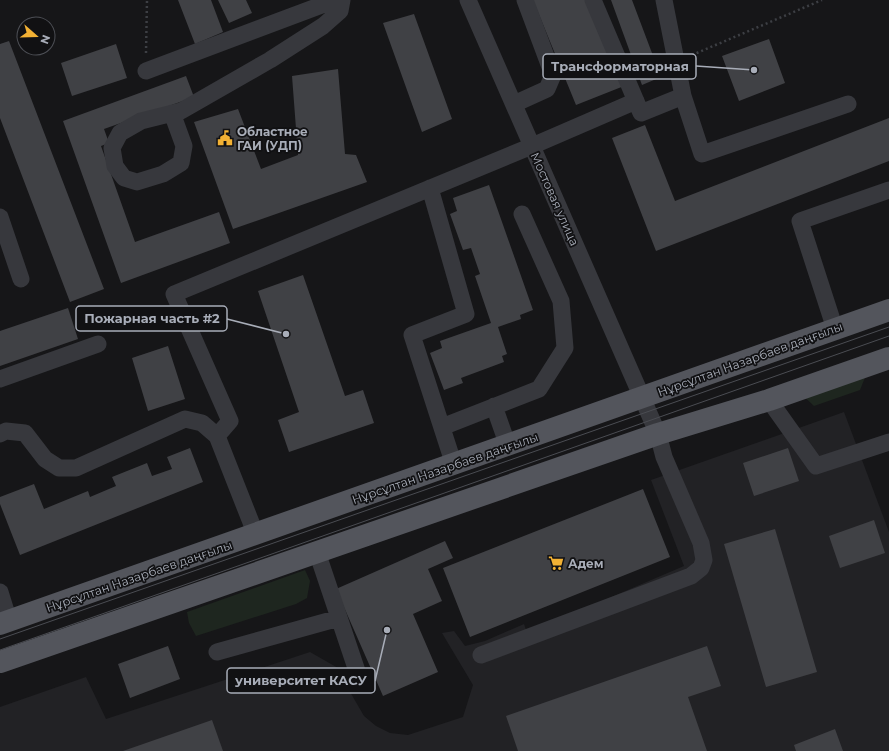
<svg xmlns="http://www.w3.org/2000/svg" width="889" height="751" viewBox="0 0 889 751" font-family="Montserrat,sans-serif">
  <rect width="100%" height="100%" fill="#161618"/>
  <path fill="#222225" d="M844,412L889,532V751H0V707L86,677L106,719L310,652L345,672L346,685L364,716L376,726L390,733L408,735L463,717L473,685L442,633L454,631L465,646L485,641L524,624L527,633L684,566L651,480Z"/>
  <path fill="#1e261f" d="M870,365L860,390L814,406L797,390Z
    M305,570L310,581L307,598L296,604L196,636L189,623L187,612Z"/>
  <path fill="#404145" d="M178,0H211L223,32L195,44Z
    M218,0H246L252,13L229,23Z
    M533,0H589L624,86L576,105Z
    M611,0H632L661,77L642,85Z
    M414,14L452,119L422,132L383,23Z
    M769,39L785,83L739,101L722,56Z
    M9,41L104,289L70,302L0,118V44Z
    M116,44L127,78L72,96L61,63Z
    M338,69L345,154L356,155L367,182L233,229L194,122L238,109L261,169L298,155L292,76Z
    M186,76L194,97L104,129L109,143L101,146L135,242L219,212L230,243L121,283L63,121Z
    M889,118V161L656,251L612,138L645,125L675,201Z
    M489,185L533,310L520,315L521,319L498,327L507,354L502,356L504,362L461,378L463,383L444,390L430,353L442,348L440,341L491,323L475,276L480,274L471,248L463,250L450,214L457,211L453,198Z
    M303,275L345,396L363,390L374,423L289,452L278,420L299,412L258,291Z
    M68,308L78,339L0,366V331Z
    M168,346L185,399L148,411L132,358Z
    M190,448L203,482L20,555L0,504V497L34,484L44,509L88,491L90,497L116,486L112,477L147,463L152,476L172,469L167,457Z
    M788,448L799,481L754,496L743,463Z
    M643,489L670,557L470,637L443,568Z
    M874,520L885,553L840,568L829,536Z
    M775,529L817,672L766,687L724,544Z
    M445,541L453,558L428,569L442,601L413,614L438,672L383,696L336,589Z
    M168,646L180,679L130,698L118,664Z
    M707,646L721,686L688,697L707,751H518L506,716Z
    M212,720L223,751H123Z
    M835,729L843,751H796L794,745Z"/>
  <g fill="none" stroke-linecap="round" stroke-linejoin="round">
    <path stroke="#3d3f44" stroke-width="2.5" stroke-dasharray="2 3" stroke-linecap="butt" d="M146,53L147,0
      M692,55L822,0"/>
    <path stroke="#37383d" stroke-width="17" d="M468,0L658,434L664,457L701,543L704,560L701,568L691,576L481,655
      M593,0L641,113L683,96
      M664,0L683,96L702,154L848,104
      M146,71L335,0
      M514,104L547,89L553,75L525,0
      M172,113L184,146L181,163L163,174L137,182L124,178L115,166L112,148L120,133L141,121L181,111L270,60L323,26L340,11L342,0
      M430,188L466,314L412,335L454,465
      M0,217L21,279
      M835,329L800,221L889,190
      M0,379L98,344
      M769,400L816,466L889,442
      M494,406L508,446
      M442,427L539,389L565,348L561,301L522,214
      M0,434L6,431L25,433L45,459L59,468H76L185,419L202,423L217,436L256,535
      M217,436L230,421L174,294L532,146L636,101
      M317,552L360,680
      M0,592L9,621
      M217,652L339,618"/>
    <path stroke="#53555c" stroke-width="22" d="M0,624L889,310
      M0,662L658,434L769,400L889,358"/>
    <path stroke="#4a4c52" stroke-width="1" d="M0,639L889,327
      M0,650L889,336"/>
  </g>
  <defs>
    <g id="civic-bare" transform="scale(1.2)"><path d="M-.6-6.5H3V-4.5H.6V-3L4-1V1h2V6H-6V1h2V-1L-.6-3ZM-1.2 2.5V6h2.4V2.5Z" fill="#f2b134" stroke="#111113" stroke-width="2.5" paint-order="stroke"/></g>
    <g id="supermarket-bare" transform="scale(1.2)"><path d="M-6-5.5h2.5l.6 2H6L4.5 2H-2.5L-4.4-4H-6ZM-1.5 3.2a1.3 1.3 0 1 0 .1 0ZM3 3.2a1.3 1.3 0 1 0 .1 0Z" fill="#f2b134" stroke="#111113" stroke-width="2.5" paint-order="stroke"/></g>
  </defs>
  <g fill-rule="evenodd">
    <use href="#civic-bare" x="225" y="138"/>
    <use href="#supermarket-bare" x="556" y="563"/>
  </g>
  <g text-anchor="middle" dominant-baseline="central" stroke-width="3.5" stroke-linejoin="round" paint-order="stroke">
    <g font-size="12" font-weight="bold" fill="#a8adb8" stroke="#111113" text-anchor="start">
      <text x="237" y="131">Областное<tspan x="237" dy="14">ГАИ (УДП)</tspan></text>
      <text x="568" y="563">Адем</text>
    </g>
    <g font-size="12" fill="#a8adb8" stroke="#111113">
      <text transform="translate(555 199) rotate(66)">Мостовая улица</text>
      <text transform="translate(750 359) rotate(-20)">Нұрсұлтан Назарбаев даңғылы</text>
      <text transform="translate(445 468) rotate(-19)">Нұрсұлтан Назарбаев даңғылы</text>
      <text transform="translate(139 576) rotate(-19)">Нұрсұлтан Назарбаев даңғылы</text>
    </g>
  </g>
  <path fill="none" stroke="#a8adb8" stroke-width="1.5" d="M754 70L696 66M286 334L227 319M387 630L375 681"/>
  <g fill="#a8adb8" stroke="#111113" stroke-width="1.5">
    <circle cx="754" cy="70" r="4"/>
    <circle cx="286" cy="334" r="4"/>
    <circle cx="387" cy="630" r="4"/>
  </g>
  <g fill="#111113" stroke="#a8adb8" stroke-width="1.5">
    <rect x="543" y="54" width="153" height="25" rx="4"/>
    <rect x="76" y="306" width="151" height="25" rx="4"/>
    <rect x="227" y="668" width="148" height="25" rx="4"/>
  </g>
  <g font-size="13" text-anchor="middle" font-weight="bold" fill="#a8adb8">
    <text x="620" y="71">Трансформаторная</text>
    <text x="152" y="323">Пожарная часть #2</text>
    <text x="301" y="685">университет КАСУ</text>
  </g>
  <g transform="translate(36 36) rotate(110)"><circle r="19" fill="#111113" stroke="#4d4f55"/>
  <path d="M0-3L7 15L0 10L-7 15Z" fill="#f2b134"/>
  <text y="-6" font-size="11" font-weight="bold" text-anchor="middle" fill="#a8adb8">N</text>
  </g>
</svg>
